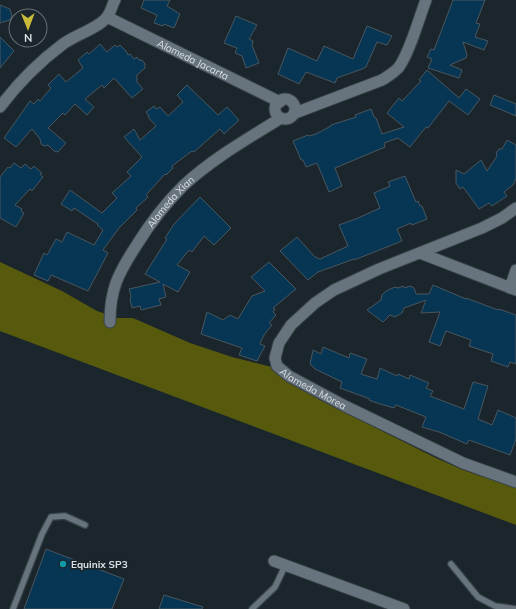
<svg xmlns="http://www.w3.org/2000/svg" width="516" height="609" viewBox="0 0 516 609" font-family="Mulish,sans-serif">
  <rect width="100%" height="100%" fill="#1a252c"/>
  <path fill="#575a0d" d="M0,262L62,291L97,311L118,318H133L190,343L232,357L272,367L276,373L320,400L436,458L463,470L516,488V525L0,331Z"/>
  <path fill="#063653" stroke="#4a565f" d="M144,0H170L167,6L180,14L174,28L164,24L163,26L154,23L157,15L141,8Z
    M453,0H485L476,23L480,24L475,37L488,41L484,50L463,42L467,55L466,58L450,65L462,70L459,78L428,68L432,59L427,57L431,49L434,50Z
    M0,5L10,9L12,16L10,20L0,23Z
    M236,16L257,25L249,39L253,41L252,45L259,63L246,68L242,56L235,53L237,48L224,43Z
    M367,26L392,36L387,45L377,42L366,67L362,69L337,78L335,83L306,72L299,84L278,74L288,48L317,61L324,46L353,59Z
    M0,37L14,51L0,68Z
    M100,44L107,52L115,45L117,47L120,45L126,51L128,55L130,54L134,59L137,57L139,60H142L145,64V68L137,75V82L143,89L132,98L114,78L104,88L102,85L85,99L94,107L87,115L75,104L65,115L63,113L48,128L66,143L58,152L54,151L48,145L44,146L41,144L40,139L32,129L16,147L4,138L30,101L34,104L38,99L40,101L51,88L48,85L59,74L66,82L83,68L78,60L87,52L89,54Z
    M427,70L459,98L466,89L480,99L468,115L449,101L428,128L426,127L421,133L410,147L398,138L384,143L385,147L335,168L342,186L329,192L317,163L306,167L303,160H301L293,141L308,135L309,136L316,134L331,126V125L356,117L355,115L371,109L374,117L376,118L382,134L404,127L387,113L399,98L402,101L421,81L419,80Z
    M187,85L218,115L227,107L239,120L224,134L220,129L194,152L192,151L172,166L173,168L166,175L165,174L146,195L148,197L136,208L137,210L119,228L103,250L108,253L88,291L51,275L48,281L34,275L44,253L47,255L56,239L62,242L67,232L94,245L103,230L97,225L98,224L74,208L72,211L61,204L70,190L102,213L117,198L112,193L131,176L127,172L142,157L124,137L134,129L140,140L156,126L148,117L149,116L146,112L154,106L156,109L160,107L168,116L183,102L177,95Z
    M494,95L516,104V116L490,105Z
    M507,140L516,145V179L513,185L504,192L507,196L492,206L489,203L479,209L463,187L460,189L456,183V170L464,174L481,160L487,171L497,156L496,153L499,149H502Z
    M14,163L21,168L25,164L31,169L34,166L42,173L40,174L43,177L32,191L30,189L15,205L22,209L21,211L24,213L16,227L0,218V177L8,167L10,168Z
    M405,176L416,202L418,201L420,206H422L427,219L412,225L411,223L397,229L402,241L354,260V259L318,272L308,280L280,251L297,237L315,257L320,259L348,246L339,225L358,218L380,208L374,193L390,186L388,182Z
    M200,197L231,228L214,245L204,236L192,252L189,250L177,265L190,272L178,292L163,284L166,297L159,299L161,305L141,310L140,306L132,308L130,300L131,296L129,289L160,282L145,274L167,239L165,238L174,224Z
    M269,262L296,289L273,308L275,309L273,312L276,315L269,323L272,325L264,335L260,344L265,346L257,361L239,355L242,348L201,334L207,312L223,320L230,315L238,319L252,296L265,291L251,277Z
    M433,285L466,299V298L498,310L499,309L516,315V364L510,362L508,367L491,361L493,354L469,346L471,340L446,331L440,346L429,342L440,312L421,313L426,300L404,308L402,313L395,317L390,315L383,322L367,310L381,300L382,295L386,291L395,287L398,288L403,286L404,288L410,286L414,288L416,294H429Z
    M323,347L349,358L350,353L367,359L361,374L377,379L380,368L397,376L398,374L409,379L410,375L429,383L426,388L433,391L430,396L464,409L473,382L488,386L478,419L492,425L498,410L516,418V439L510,455L469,440L467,444L439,432L422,427L426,417L396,405L394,408L377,403L369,400L370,399L340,388L342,382L315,369L310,364L313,350L321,354Z
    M46,549L124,579L112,609H24Z
    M164,595L203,607L202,609H159Z"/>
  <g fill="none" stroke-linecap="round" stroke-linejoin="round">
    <g stroke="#384147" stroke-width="8">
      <path id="service" d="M451,564L478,597L495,606L516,609
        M13,609L42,534L51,517L65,516L85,525
        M252,609L275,587L285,566"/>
    </g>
    <g stroke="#384147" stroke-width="13">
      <g id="minor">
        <path id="s1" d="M107,17L280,102"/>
        <circle cx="285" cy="109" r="10"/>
        <path d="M0,107C18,83 39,62 63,44C75,35 99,28 107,17C111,12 112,5 115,0"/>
        <path d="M295,113L382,80C388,76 394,73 399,67C410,52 419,18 426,0"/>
        <path id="s2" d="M516,208L502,218L482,228L379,269L334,290L315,303L291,325L279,343L275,358L277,366L289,376L343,405L463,463L516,482"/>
        <path d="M420,253L516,290"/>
        <path d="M510,288L516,270"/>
        <path id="s3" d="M110,322C110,289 118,274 136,246C149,225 165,204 183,186C212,159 247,139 281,118"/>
        <path d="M274,561L404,609"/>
      </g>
    </g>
    <use href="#service" stroke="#67737d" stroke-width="5.5"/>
    <use href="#minor" stroke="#67737d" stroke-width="11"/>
  </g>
  <circle fill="#0f9aa8" stroke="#1a252c" stroke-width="1.5" cx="63" cy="564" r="4"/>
  <g text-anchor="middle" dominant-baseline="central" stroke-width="3.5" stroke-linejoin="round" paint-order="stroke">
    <g font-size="10" fill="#dae1e6" stroke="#1a252c">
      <text stroke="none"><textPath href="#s1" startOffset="96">Alameda Jacarta</textPath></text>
      <text stroke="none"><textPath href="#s3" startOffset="138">Alameda Xian</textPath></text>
      <text stroke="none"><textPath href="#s2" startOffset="344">Alameda Morea</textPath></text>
    </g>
    <g font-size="10" font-weight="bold" fill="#dae1e6" stroke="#1a252c" text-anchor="start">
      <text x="71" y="564">Equinix SP3</text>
    </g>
  </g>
  <g transform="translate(28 28) rotate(179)"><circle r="19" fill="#1a252c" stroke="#677076"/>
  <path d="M0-3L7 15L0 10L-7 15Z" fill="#caba3a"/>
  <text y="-6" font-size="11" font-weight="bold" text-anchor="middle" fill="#dae1e6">N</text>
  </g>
</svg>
